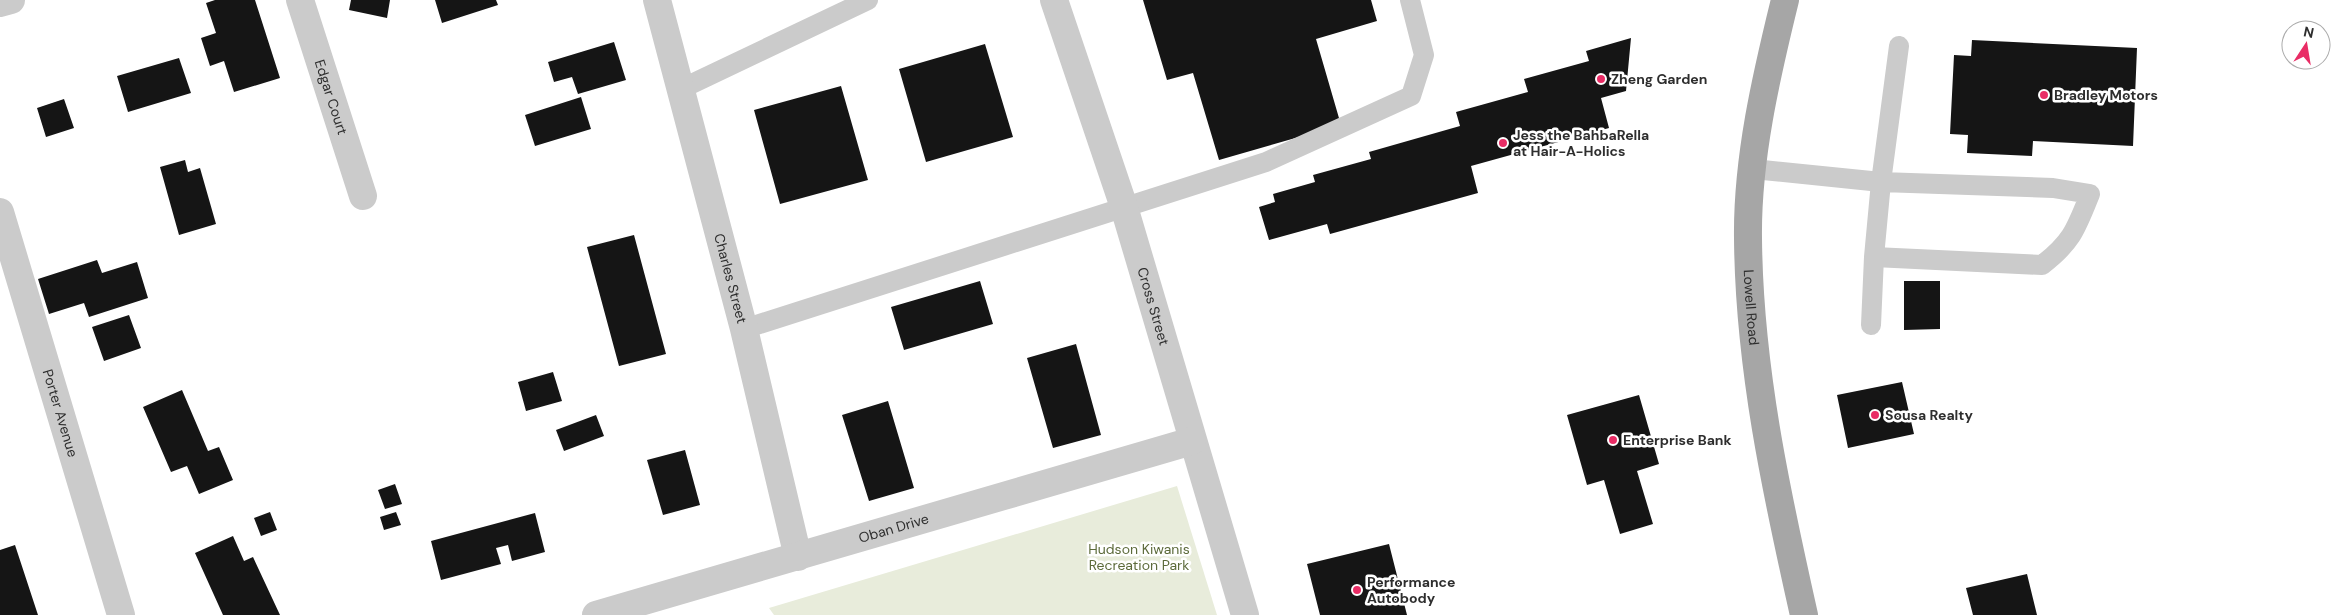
<svg xmlns="http://www.w3.org/2000/svg" width="2351" height="615" viewBox="0 0 2351 615" font-family="'DM Sans',sans-serif">
  <rect width="100%" height="100%" fill="#fff"/>
  <path fill="#e8ecdb" d="M1177,486L1217,615H774L769,608Z"/>
  <path fill="#151515" d="M215,0H255L280,78L234,92L224,61L210,66L201,38L216,33L206,3Z
    M351,0H390L387,18L349,10Z
    M435,0H496L498,5L442,23Z
    M1143,0H1371L1377,21L1316,39L1341,125L1219,160L1193,73L1167,80Z
    M1631,38L1626,91L1601,98L1609,128L1471,166L1478,193L1330,234L1327,224L1269,240L1259,207L1275,202L1273,194L1315,182L1313,175L1371,159L1369,152L1460,126L1456,112L1528,92L1524,79L1589,61L1586,51Z
    M1972,40L2137,48L2133,146L2033,141L2032,156L1967,153L1968,135L1950,134L1954,55L1971,56Z
    M614,42L626,80L578,94L572,77L554,82L548,62Z
    M985,44L1013,137L926,162L899,69Z
    M179,58L191,93L128,112L117,76Z
    M841,86L868,180L780,204L754,110Z
    M581,97L591,129L535,146L525,115Z
    M64,99L74,128L46,137L37,108Z
    M185,160L188,172L200,168L216,224L179,235L160,167Z
    M634,235L666,354L619,366L587,247Z
    M97,260L102,273L137,262L148,298L89,317L84,303L49,314L38,279Z
    M980,281L993,324L904,350L891,307Z
    M1904,281H1940V329L1904,330Z
    M129,315L141,348L104,361L92,327Z
    M1076,344L1101,435L1053,448L1027,358Z
    M553,372L562,401L526,411L518,382Z
    M1902,382L1914,434L1848,448L1837,395Z
    M182,390L208,451L219,447L233,480L199,494L187,466L171,472L143,407Z
    M1639,395L1659,464L1637,471L1653,524L1620,534L1604,480L1587,485L1567,415Z
    M888,401L914,488L869,501L842,415Z
    M596,415L604,436L564,451L556,430Z
    M685,450L700,505L663,515L647,460Z
    M395,484L402,504L385,509L378,490Z
    M270,512L277,530L261,536L254,518Z
    M396,512L401,525L384,530L380,517Z
    M535,513L545,552L512,561L508,545L496,548L501,564L441,580L431,541Z
    M233,536L244,561L253,557L280,615H223L195,553Z
    M1389,544L1407,615H1320L1307,564Z
    M15,545L37,612L38,615H0V550Z
    M2027,574L2037,615H1973L1966,588Z"/>
  <g fill="none" stroke-linecap="round" stroke-linejoin="round">
    <path stroke="#cbcbcb" stroke-width="20" d="M681,89L868,0
      M1753,169L1881,182L2053,188L2090,194C2076,229 2072,242 2042,265L1874,257L1881,182L1899,46
      M1871,325L1874,257
      M744,329L1266,162L1411,96L1424,55L1410,0"/>
    <g stroke="#cbcbcb" stroke-width="28">
      <path id="s1" d="M300,0L363,196"/>
      <path id="s2" d="M657,0L744,329L798,557"/>
      <path id="s3" d="M1054,0L1124,207L1245,615"/>
      <path d="M0,3L11,0"/>
      <path id="s4" d="M0,212L121,615"/>
      <path id="s5" d="M596,615L1192,441"/>
    </g>
    <path stroke="#a6a6a6" stroke-width="28" id="s6" d="M1785,0C1766,77 1747,159 1748,238C1749,366 1776,491 1804,615"/>
  </g>
  <g fill="#e92c65" stroke="#fff" stroke-width="2">
    <circle cx="1601" cy="79" r="5"/>
    <circle cx="2044" cy="95" r="5"/>
    <circle cx="1503" cy="143" r="5"/>
    <circle cx="1875" cy="415" r="5"/>
    <circle cx="1613" cy="440" r="5"/>
    <circle cx="1357" cy="590" r="5"/>
  </g>
  <g text-anchor="middle" dominant-baseline="central" stroke-width="5" stroke-linejoin="round" paint-order="stroke">
    <g font-size="14" font-weight="bold" fill="#2e2e2e" stroke="#fff" text-anchor="start">
      <text x="1611" y="79">Zheng Garden</text>
      <text x="2054" y="95">Bradley Motors</text>
      <text x="1513" y="135">Jess the BahbaRella<tspan x="1513" dy="16">at Hair-A-Holics</tspan></text>
      <text x="1885" y="415">Sousa Realty</text>
      <text x="1623" y="440">Enterprise Bank</text>
      <text x="1367" y="582">Performance<tspan x="1367" dy="16">Autobody</tspan></text>
    </g>
    <g font-size="14" fill="#2e2e2e" stroke="#fff">
      <text stroke="none"><textPath href="#s1" startOffset="102">Edgar Court</textPath></text>
      <text stroke="none"><textPath href="#s2" startOffset="288">Charles Street</textPath></text>
      <text stroke="none"><textPath href="#s3" startOffset="322">Cross Street</textPath></text>
      <text stroke="none"><textPath href="#s6" startOffset="311">Lowell Road</textPath></text>
      <text stroke="none"><textPath href="#s4" startOffset="210">Porter Avenue</textPath></text>
      <text stroke="none"><textPath href="#s5" startOffset="310">Oban Drive</textPath></text>
    </g>
    <g font-size="14" fill="#5c6a3a" stroke="#fff">
      <text x="1139" y="549">Hudson Kiwanis<tspan x="1139" dy="16">Recreation Park</tspan></text>
    </g>
  </g>
  <g transform="translate(2306 45) rotate(12)"><circle r="24" fill="#ffffff" stroke="#ababab"/>
  <path d="M0-4L9 19L0 12L-9 19Z" fill="#e92c65"/>
  <text y="-8" font-size="14" font-weight="bold" text-anchor="middle" fill="#2e2e2e">N</text>
  </g>
</svg>
